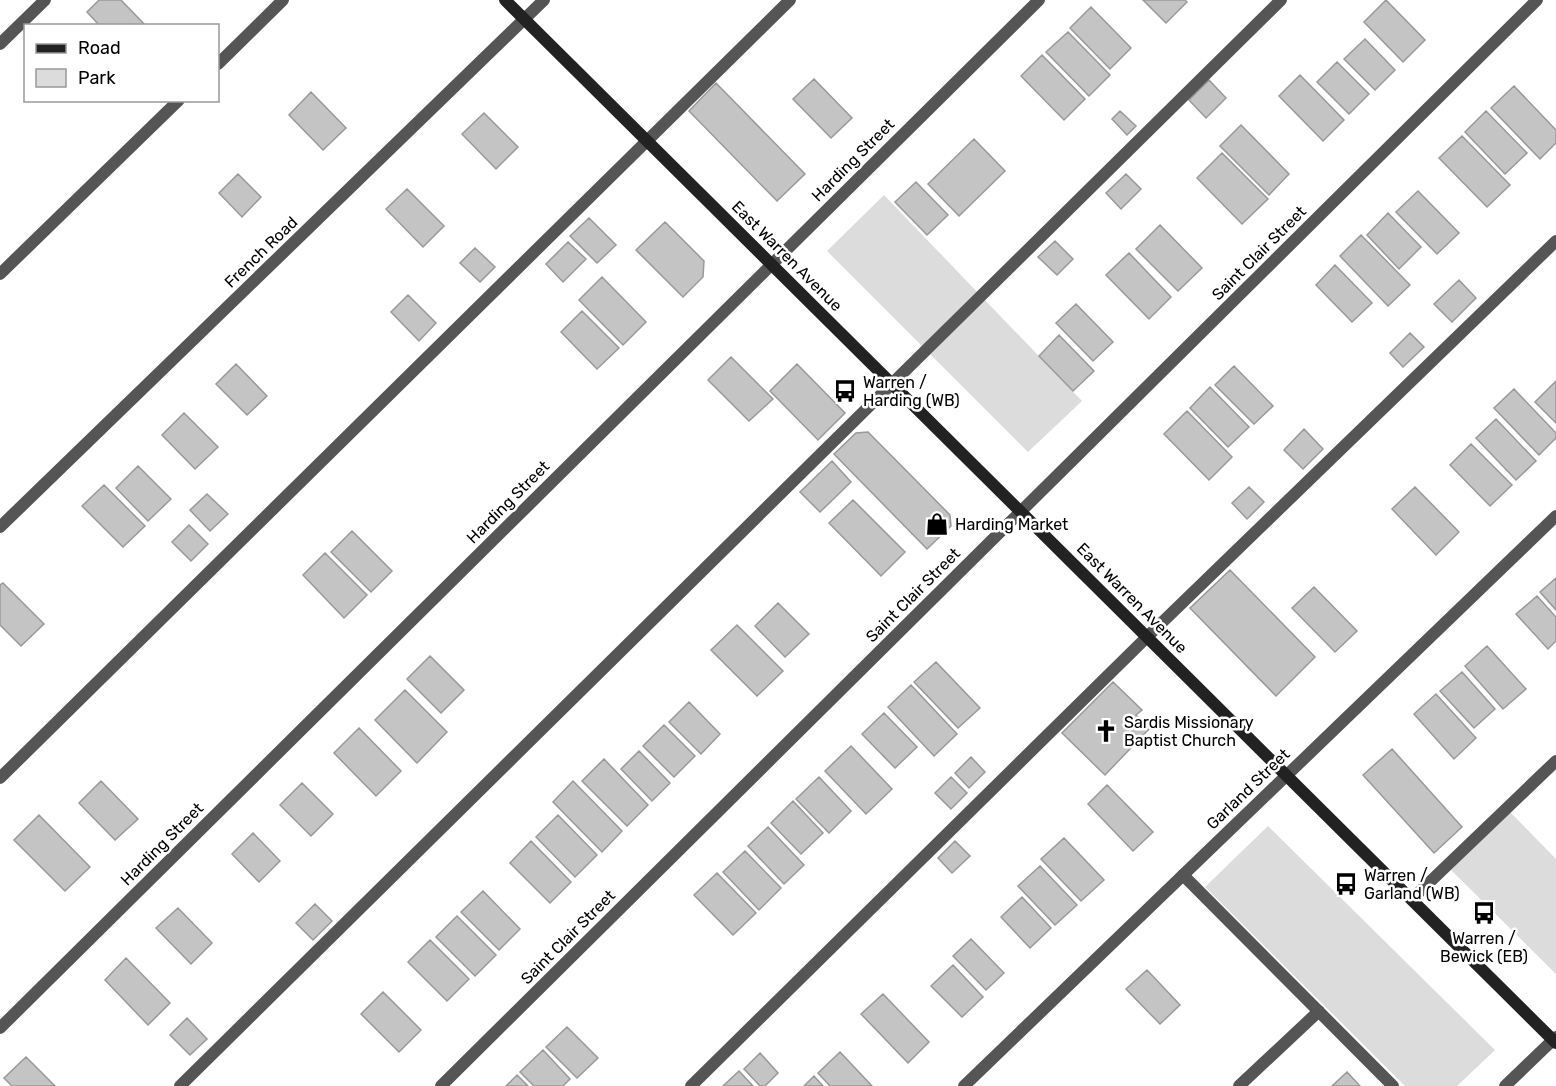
<svg xmlns="http://www.w3.org/2000/svg" width="1556" height="1086" viewBox="0 0 1556 1086" font-family="Rubik,sans-serif">
  <rect width="100%" height="100%" fill="#fff"/>
  <path fill="#dcdcdc" d="M884,195L1082,401L1028,452L827,251Z
    M1510,812L1556,859V974L1451,870Z
    M1268,826L1495,1050L1457,1086H1405L1205,887Z"/>
  <path fill="#c4c4c4" stroke="#999" stroke-width="1.5" d="M99,0H121L144,24L143,26H100L87,12Z
    M1143,0H1185L1187,2L1166,23Z
    M1386,0L1425,40L1403,62L1364,22Z
    M1091,7L1131,48L1110,69L1070,28Z
    M1068,32L1110,75L1089,96L1046,52Z
    M1365,39L1395,70L1375,90L1344,59Z
    M1042,55L1085,99L1064,120L1021,76Z
    M1337,62L1369,94L1349,114L1317,82Z
    M1300,75L1344,120L1323,141L1279,96Z
    M814,79L852,118L831,138L793,99Z
    M1209,80L1226,98L1206,118L1189,100Z
    M716,83L805,174L777,201L689,111Z
    M1514,86L1556,130V143L1540,159L1491,108Z
    M311,92L346,128L323,150L289,115Z
    M1120,111L1136,126L1127,135L1112,119Z
    M1486,111L1527,153L1505,174L1465,132Z
    M484,113L518,147L496,169L462,134Z
    M1241,125L1289,174L1269,195L1220,146Z
    M1462,136L1510,185L1487,207L1439,158Z
    M974,139L1005,171L959,216L928,184Z
    M1222,153L1268,199L1242,224L1197,178Z
    M238,174L261,197L242,217L219,193Z
    M1126,174L1141,189L1121,209L1106,193Z
    M916,182L948,215L927,235L895,202Z
    M407,189L444,226L423,247L386,209Z
    M1418,191L1459,233L1437,254L1396,212Z
    M1388,213L1421,247L1399,269L1367,235Z
    M589,218L616,245L597,263L570,236Z
    M665,222L704,261L703,277L683,297L636,250Z
    M1160,225L1202,268L1178,291L1136,249Z
    M1361,235L1410,285L1388,306L1340,256Z
    M1055,241L1073,259L1057,275L1038,257Z
    M568,242L586,259L563,282L546,264Z
    M475,248L495,267L480,282L460,263Z
    M1129,253L1171,297L1149,319L1106,275Z
    M1335,265L1372,303L1352,322L1316,285Z
    M602,277L646,322L623,345L579,300Z
    M1459,280L1476,298L1452,322L1434,304Z
    M408,295L436,323L419,341L391,312Z
    M1076,304L1113,342L1093,361L1056,323Z
    M582,311L619,348L597,369L561,332Z
    M1410,333L1424,347L1403,367L1390,353Z
    M1059,335L1094,371L1073,391L1039,356Z
    M731,357L773,399L749,421L708,380Z
    M236,364L267,396L247,415L216,384Z
    M797,364L845,413L818,440L770,391Z
    M1234,366L1273,406L1254,424L1215,385Z
    M1556,381V423L1535,402Z
    M1210,387L1249,427L1228,447L1190,408Z
    M1514,389L1556,433V438L1539,455L1494,408Z
    M1187,411L1232,457L1209,480L1164,434Z
    M184,413L218,447L195,469L162,435Z
    M1496,419L1536,461L1516,480L1476,438Z
    M1304,429L1323,449L1303,469L1284,450Z
    M868,432L950,515L951,526L927,549L834,454L856,433Z
    M1471,444L1512,485L1490,506L1450,465Z
    M832,461L851,482L820,512L800,492Z
    M138,466L171,499L148,521L116,488Z
    M104,485L145,526L123,547L82,506Z
    M1249,487L1264,502L1247,519L1232,503Z
    M1415,487L1459,532L1436,555L1392,509Z
    M207,494L228,514L210,531L190,510Z
    M853,500L905,552L881,576L829,523Z
    M189,525L208,544L191,561L172,542Z
    M352,531L392,571L371,592L331,552Z
    M325,553L367,595L344,618L303,575Z
    M1230,570L1315,657L1276,696L1190,608Z
    M1556,578V610L1540,592Z
    M3,583L44,624L21,646L0,625V585Z
    M1314,587L1357,631L1335,652L1292,608Z
    M1537,596L1556,617V641L1548,649L1516,614Z
    M778,603L809,634L785,657L755,626Z
    M737,625L783,671L757,696L711,650Z
    M1487,646L1526,689L1503,709L1465,666Z
    M430,656L464,690L441,713L407,679Z
    M936,662L980,708L958,728L914,682Z
    M1462,672L1495,709L1474,728L1440,691Z
    M1113,682L1142,710L1136,715L1150,728L1105,775L1062,733Z
    M911,685L957,734L934,756L888,707Z
    M405,690L447,732L417,763L375,720Z
    M1436,694L1476,738L1454,759L1414,714Z
    M689,702L720,734L701,754L669,722Z
    M884,713L917,747L895,768L862,734Z
    M664,725L695,756L674,777L643,746Z
    M359,728L401,771L376,796L334,753Z
    M851,746L892,789L866,814L825,771Z
    M1392,749L1462,827L1434,853L1363,775Z
    M639,751L670,783L652,801L621,769Z
    M971,757L985,772L969,788L955,773Z
    M604,759L648,805L627,826L582,781Z
    M819,777L851,811L829,833L796,799Z
    M951,777L967,793L951,809L935,793Z
    M101,781L138,819L115,840L79,803Z
    M573,781L622,831L602,852L553,802Z
    M302,783L333,814L311,836L280,805Z
    M1107,785L1153,832L1133,851L1088,804Z
    M793,801L823,833L801,854L771,823Z
    M39,815L90,867L65,891L14,840Z
    M558,815L597,855L575,877L536,837Z
    M768,827L804,865L784,884L748,846Z
    M253,833L280,861L259,882L232,854Z
    M1064,838L1104,880L1081,901L1041,859Z
    M531,841L571,882L550,903L510,863Z
    M955,841L970,856L952,873L938,858Z
    M745,851L781,888L759,910L723,872Z
    M1040,866L1077,905L1055,925L1018,886Z
    M717,873L756,913L733,935L694,895Z
    M483,891L520,929L499,950L461,912Z
    M1022,897L1051,928L1030,948L1001,917Z
    M315,904L332,921L313,940L296,923Z
    M178,908L212,943L191,964L156,928Z
    M457,916L496,955L475,976L436,937Z
    M971,939L1004,973L986,990L953,956Z
    M430,940L469,979L447,1001L408,962Z
    M126,958L170,1003L148,1025L105,980Z
    M953,965L983,997L962,1017L931,986Z
    M1147,970L1180,1005L1160,1024L1126,989Z
    M383,992L421,1030L399,1052L361,1014Z
    M883,994L929,1042L908,1063L861,1014Z
    M187,1018L207,1039L190,1055L170,1035Z
    M567,1027L598,1058L577,1078L546,1047Z
    M543,1050L570,1079L563,1086H534L520,1072Z
    M840,1052L872,1086H830L818,1073Z
    M760,1053L778,1073L765,1086H760L744,1069Z
    M26,1057L55,1086H12L4,1078Z
    M739,1071L753,1086H723Z
    M1347,1072L1360,1086H1332Z
    M517,1075L528,1086H506Z
    M814,1076L823,1086H804Z"/>
  <g fill="none" stroke-linecap="round" stroke-linejoin="round">
    <path stroke="#555" stroke-width="12" d="M218,64L283,0
      M0,274L179,100
      M0,778L790,0
      M1183,875L1393,1086
      M1412,899L1556,761
      M180,1086L1281,0
      M691,1086L1148,636L1556,241
      M1239,1086L1319,1011"/>
    <path stroke="#555" stroke-width="12" d="M0,44L45,0
      M0,1028L1039,0
      M441,1086L1537,0
      M964,1086L1556,516
      M1505,1086L1556,1037"/>
    <path stroke="#555" stroke-width="12" d="M0,527L544,0"/>
    <path stroke="#222" stroke-width="12" d="M505,0L1556,1043"/>
  </g>
  <defs>
    <g id="bus-bare" transform="scale(1.8)"><path d="M-5-6H5V4H4V6H2V4H-2V6H-4V4H-5ZM-3.5-4V0h7V-4ZM-3.5 1.2v1.5H-2V1.2ZM2 1.2v1.5H3.5V1.2Z" fill="#000" stroke="#fff" stroke-width="2.5" paint-order="stroke"/></g>
    <g id="shop-bare" transform="scale(1.8)"><path d="M-5-2.5h2.3a2.7 3.5 0 0 1 5.4 0H5L5.5 6h-11ZM-1.5-2.5h3a1.5 2.3 0 0 0-3 0Z" fill="#000" stroke="#fff" stroke-width="2.5" paint-order="stroke"/></g>
    <g id="church-bare" transform="scale(1.8)"><path d="M-1.2-6h2.4v3.5h3.3v2.4h-3.3V6h-2.4V-.1h-3.3v-2.4h3.3Z" fill="#000" stroke="#fff" stroke-width="2.5" paint-order="stroke"/></g>
  </defs>
  <g fill-rule="evenodd">
    <use href="#bus-bare" x="845" y="391"/>
    <use href="#shop-bare" x="937" y="524"/>
    <use href="#church-bare" x="1106" y="731"/>
    <use href="#bus-bare" x="1346" y="884"/>
    <use href="#bus-bare" x="1484" y="913"/>
  </g>
  <g text-anchor="middle" dominant-baseline="central" stroke-width="5" stroke-linejoin="round" paint-order="stroke">
    <g font-size="16" fill="#000" stroke="#fff">
      <text transform="translate(853 160) rotate(-45)">Harding Street</text>
      <text transform="translate(261 252) rotate(-44)">French Road</text>
      <text transform="translate(1259 253) rotate(-45)">Saint Clair Street</text>
      <text transform="translate(787 256) rotate(45)">East Warren Avenue</text>
      <text transform="translate(508 502) rotate(-45)">Harding Street</text>
      <text transform="translate(913 595) rotate(-45)">Saint Clair Street</text>
      <text transform="translate(1132 598) rotate(45)">East Warren Avenue</text>
      <text transform="translate(1248 789) rotate(-44)">Garland Street</text>
      <text transform="translate(162 844) rotate(-45)">Harding Street</text>
      <text transform="translate(568 937) rotate(-45)">Saint Clair Street</text>
    </g>
    <g font-size="16" fill="#000" stroke="#fff" text-anchor="start">
      <text x="863" y="382">Warren /<tspan x="863" dy="18">Harding (WB)</tspan></text>
      <text x="955" y="524">Harding Market</text>
      <text x="1124" y="722">Sardis Missionary<tspan x="1124" dy="18">Baptist Church</tspan></text>
      <text x="1364" y="875">Warren /<tspan x="1364" dy="18">Garland (WB)</tspan></text>
      <text x="1484" y="938" text-anchor="middle">Warren /<tspan x="1484" dy="18">Bewick (EB)</tspan></text>
    </g>
  </g>
  <rect x="24" y="24" width="195" height="78" fill="#ffffff" stroke="#999999" stroke-width="1.5"/>
  <rect x="36" y="44" width="30" height="9" fill="#222222" stroke="#999999" stroke-width="1.5"/>
  <text x="78" y="54" font-size="18" fill="#000000">Road</text>
  <rect x="36" y="69" width="30" height="18" fill="#dcdcdc" stroke="#999999" stroke-width="1.5"/>
  <text x="78" y="84" font-size="18" fill="#000000">Park</text>
</svg>
